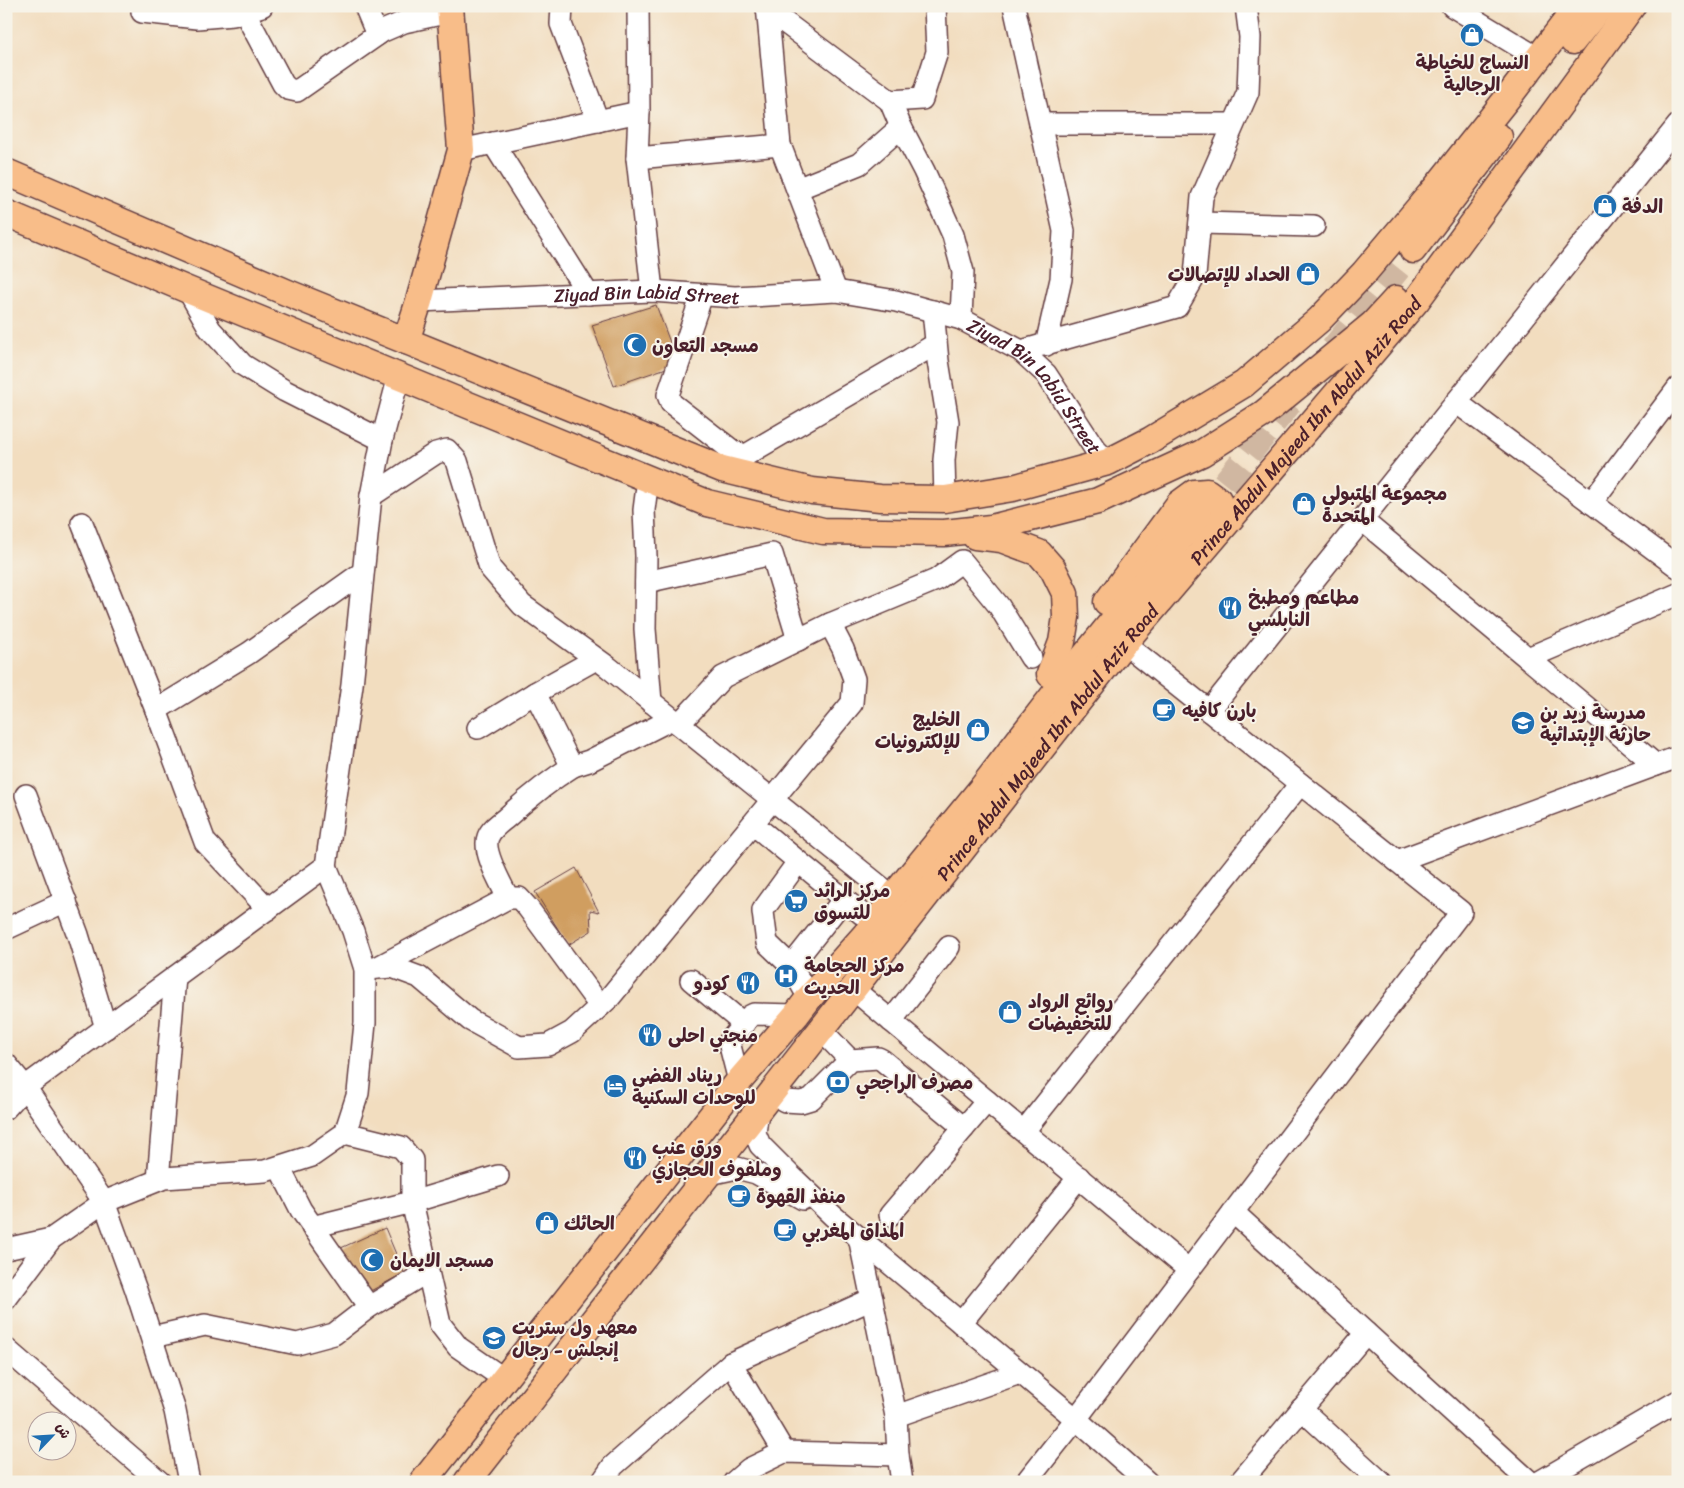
<svg xmlns="http://www.w3.org/2000/svg" width="1684" height="1488" viewBox="0 0 1684 1488" font-family="Sriracha,'Playpen Sans Arabic',sans-serif">
  <rect width="100%" height="100%" fill="#f7f3e8"/>
  <filter id="ink" filterUnits="userSpaceOnUse"><feTurbulence type="fractalNoise" baseFrequency=".02" numOctaves="2"/><feDisplacementMap in="SourceGraphic" scale="10" xChannelSelector="R" yChannelSelector="G"/><feConvolveMatrix kernelMatrix="1 2 1 2 8 2 1 2 1" color-interpolation-filters="sRGB"/></filter>
  <filter id="wash" filterUnits="userSpaceOnUse"><feTurbulence type="fractalNoise" baseFrequency=".0096" numOctaves="4" result="noise"/><feDisplacementMap in="SourceGraphic" scale="20" xChannelSelector="R" yChannelSelector="G"/><feGaussianBlur stdDeviation="1.12" result="paint"/><feColorMatrix in="noise" values="0 0 0 0 0 0 0 0 0 0 0 0 0 0 0 0 0 1.4 0 .05"/><feComposite in="paint" operator="in"/></filter>
  <g filter="url(#wash)">
    <rect width="100%" height="100%" fill="#f2ddbf"/>
    <g id="blocks">
      <path fill="#d09e60" d="M656,305L678,364L614,386L592,325Z
        M576,868L599,912L590,910L591,931L568,945L535,892Z
        M385,1228L404,1273L363,1295L341,1248Z"/>
    </g>
  </g>
  <g filter="url(#ink)">
    <use href="#blocks" fill-opacity="0" stroke="#633c41" stroke-width="1"/>
    <g fill="none" stroke-linecap="round" stroke-linejoin="round">
      <path stroke="#d0b7a1" stroke-width="26" stroke-dasharray="26 13" stroke-linecap="butt" d="M1333,349L1413,250
        M1200,514L1296,395"/>
      <g stroke="#633c41" stroke-width="24">
        <g id="minor">
          <path d="M365,6L377,35"/>
          <path d="M562,6L561,24L598,121"/>
          <path d="M638,6L639,112L637,158L652,291"/>
          <path d="M767,6L780,145L836,291"/>
          <path d="M1014,6L1064,231L1061,279L1046,345"/>
          <path d="M1452,6L1538,58"/>
          <path d="M767,9L890,101L922,99L937,52L935,6"/>
          <path d="M244,11L283,84L288,89L297,91L383,31L404,22L450,12"/>
          <path d="M142,12L197,18L233,15L262,6"/>
          <path d="M890,101L901,127L924,171L953,235L963,272L961,319"/>
          <path d="M1040,124H1233"/>
          <path d="M493,143L588,294"/>
          <path d="M461,150L639,112"/>
          <path d="M637,158L780,145"/>
          <path d="M797,189L859,164L901,127"/>
          <path d="M1200,223L1314,226"/>
          <path d="M188,290L210,329L243,365L285,391L382,440"/>
          <path d="M702,295L668,395L671,403L734,452L746,455L936,344"/>
          <path id="s1" d="M419,301L652,291L735,297L836,291L896,301L961,319L1021,351L1046,374L1095,449L1108,462"/>
          <path d="M933,311L938,361L948,422L944,460L945,499"/>
          <path d="M1021,351L1177,307L1195,276L1202,197L1248,92L1250,37L1246,6"/>
          <path d="M1456,402L1678,567"/>
          <path d="M648,479L644,510L646,556L645,629L651,702"/>
          <path d="M371,496L436,453L447,450L457,461L490,568L522,605L608,667L882,888"/>
          <path d="M1591,503L1678,388"/>
          <path d="M1362,520L1656,765"/>
          <path d="M82,523L156,710L205,842L268,909"/>
          <path d="M646,582L772,554L798,640"/>
          <path d="M1528,658L1678,594"/>
          <path d="M535,693L570,763L573,766L589,761L672,719"/>
          <path d="M156,710L249,653L363,572"/>
          <path d="M1209,711L1678,125"/>
          <path d="M679,724L723,677L830,624L936,580L962,561L999,606L1031,658"/>
          <path d="M478,728L535,693L596,659"/>
          <path d="M26,795L78,935L106,1028"/>
          <path d="M753,824L862,914"/>
          <path d="M1397,861L1678,757"/>
          <path d="M798,862L763,910V912L767,943L791,966L809,998"/>
          <path d="M508,898C502,885 482,852 488,837C491,829 500,823 506,818C528,798 549,781 573,766"/>
          <path d="M6,929L66,901"/>
          <path d="M791,966L844,899"/>
          <path d="M376,968L508,898H519L528,908L600,1006"/>
          <path d="M365,969L392,967L419,977L470,1020L519,1047L548,1045L572,1032L610,997L852,703L854,679L843,649L830,624"/>
          <path d="M691,980L744,1024"/>
          <path d="M853,989L1189,1270"/>
          <path d="M891,1021L949,947"/>
          <path d="M821,1030L850,1060"/>
          <path d="M6,1064L25,1087L104,1202L136,1290L175,1411L189,1482"/>
          <path d="M739,1081L729,1042L750,1016L754,1014L796,1015"/>
          <path d="M772,1093L785,1101L801,1102L811,1099L850,1060L878,1058L882,1060L964,1128"/>
          <path d="M6,1108L25,1087L326,866L352,685L371,496L382,440L399,376"/>
          <path d="M758,1111L755,1133L760,1145L789,1174L833,1216L1076,1419L1147,1482"/>
          <path d="M1024,1131L1300,784"/>
          <path d="M345,1133L401,1147L412,1160V1202L440,1324L458,1347L504,1379"/>
          <path d="M279,1167L301,1210L369,1307"/>
          <path d="M709,1174L737,1168L756,1173L803,1199"/>
          <path d="M158,1180L175,977"/>
          <path d="M1233,1212L1530,1482"/>
          <path d="M890,1215L987,1101"/>
          <path d="M312,1227L412,1202L498,1176"/>
          <path d="M859,1237L896,1416L898,1455L902,1482"/>
          <path d="M6,1249L51,1239"/>
          <path d="M6,1299L51,1239L104,1202L164,1178L265,1171L312,1156L345,1133L358,1093L365,1023V969L353,931L326,866"/>
          <path d="M961,1323L1079,1177"/>
          <path d="M152,1337L205,1325L297,1344L334,1334L369,1307L427,1272"/>
          <path d="M6,1349L160,1482"/>
          <path d="M731,1363L784,1452"/>
          <path d="M1301,1409L1381,1482"/>
          <path d="M896,1416L1020,1373"/>
          <path d="M602,1482L613,1466L731,1363L872,1299"/>
          <path d="M734,1482L749,1469L784,1452L898,1455"/>
          <path d="M1026,1482L1076,1419L1461,912L1124,643"/>
          <path d="M1240,1482L1366,1333"/>
          <path d="M1539,1482L1678,1401"/>
        </g>
      </g>
      <g stroke="#633c41" stroke-width="29">
        <g id="major">
          <path d="M1573,41L1601,6"/>
          <path d="M6,172L288,293L722,469L812,491L880,498L945,499L1013,488L1108,462L1151,440L1244,384L1319,320L1364,273L1434,190L1513,91L1578,6"/>
          <path d="M6,213L188,290L707,503L823,531L944,533L991,528L1098,501L1202,453L1263,414L1373,324L1396,299"/>
          <path d="M1413,250L1499,137"/>
          <path d="M406,341L419,301L461,150L450,6"/>
          <path d="M975,536L1001,539L1039,553L1053,569L1065,593L1066,617L1062,642L1050,674"/>
          <path d="M1107,602L1179,504L1194,493L1207,492L1218,500V508L1203,537"/>
          <path d="M423,1482L739,1081L796,1015L809,998L875,924L896,893L982,788L1070,674L1198,516"/>
          <path id="s2" d="M467,1482L1124,643L1417,300L1632,6"/>
        </g>
      </g>
      <use href="#minor" stroke="#fff" stroke-width="21"/>
      <use href="#major" stroke="#f8bd89" stroke-width="26"/>
    </g>
  </g>
  <defs>
    <g id="shop-disc" transform="scale(1.25)"><circle r="9.5" fill="#1f6fb2" stroke="#f7f3e8"/><path d="M-5-2.5h2.3a2.7 3.5 0 0 1 5.4 0H5L5.5 6h-11ZM-1.5-2.5h3a1.5 2.3 0 0 0-3 0Z" fill="#fff"/></g>
    <g id="mosque-disc" transform="scale(1.25)"><circle r="9.5" fill="#1f6fb2" stroke="#f7f3e8"/><path d="M3.5-4.9A6 6 0 1 0 3.5 4.9A5 5 0 1 1 3.5-4.9Z" fill="#fff"/></g>
    <g id="restaurant-disc" transform="scale(1.25)"><circle r="9.5" fill="#1f6fb2" stroke="#f7f3e8"/><path d="M-5-6h1v4h1v-4h1v4h1v-4h1v5L-1.5 .5V6h-2V.5L-5-1ZM5-6V6H3V1.5H1.5Q1.5-4 5-6Z" fill="#fff"/></g>
    <g id="cafe-disc" transform="scale(1.25)"><circle r="9.5" fill="#1f6fb2" stroke="#f7f3e8"/><path d="M-5.5-4.5H6V0H3Q3 3.5 0 3.5H-2.5Q-5.5 3.5-5.5 0ZM3-3.2v2h1.7v-2ZM-6 4.5H4V6H-6Z" fill="#fff"/></g>
    <g id="school-disc" transform="scale(1.25)"><circle r="9.5" fill="#1f6fb2" stroke="#f7f3e8"/><path d="M0-5L7-2L0 1L-7-2ZM-4 1L0 2.5L4 1V4Q0 6-4 4Z" fill="#fff"/></g>
    <g id="supermarket-disc" transform="scale(1.25)"><circle r="9.5" fill="#1f6fb2" stroke="#f7f3e8"/><path d="M-6-5.5h2.5l.6 2H6L4.5 2H-2.5L-4.4-4H-6ZM-1.5 3.2a1.3 1.3 0 1 0 .1 0ZM3 3.2a1.3 1.3 0 1 0 .1 0Z" fill="#fff"/></g>
    <g id="hospital-disc" transform="scale(1.25)"><circle r="9.5" fill="#1f6fb2" stroke="#f7f3e8"/><path d="M-5-5h3v3.5h4V-5h3V5h-3V1.5h-4V5h-3Z" fill="#fff"/></g>
    <g id="bank-disc" transform="scale(1.25)"><circle r="9.5" fill="#1f6fb2" stroke="#f7f3e8"/><path d="M-6-4H6V4H-6ZM0-2.3a2.3 2.3 0 1 0 0 4.6a2.3 2.3 0 1 0 0-4.6Z" fill="#fff"/></g>
    <g id="hotel-disc" transform="scale(1.25)"><circle r="9.5" fill="#1f6fb2" stroke="#f7f3e8"/><path d="M-6-4.5h1.5V1H6V5H4.5V3h-9V5H-6ZM-4 0a1.8 1.8 0 1 1 3.6 0ZM.5 0V-2.5h3Q6-2.5 6 0Z" fill="#fff"/></g>
  </defs>
  <g fill-rule="evenodd">
    <use href="#shop-disc" x="1472" y="35"/>
    <use href="#shop-disc" x="1605" y="206"/>
    <use href="#shop-disc" x="1308" y="274"/>
    <use href="#mosque-disc" x="635" y="345"/>
    <use href="#shop-disc" x="1304" y="504"/>
    <use href="#restaurant-disc" x="1230" y="608"/>
    <use href="#cafe-disc" x="1164" y="710"/>
    <use href="#school-disc" x="1523" y="723"/>
    <use href="#shop-disc" x="978" y="730"/>
    <use href="#supermarket-disc" x="796" y="901"/>
    <use href="#hospital-disc" x="786" y="976"/>
    <use href="#restaurant-disc" x="748" y="983"/>
    <use href="#shop-disc" x="1010" y="1012"/>
    <use href="#restaurant-disc" x="650" y="1035"/>
    <use href="#bank-disc" x="838" y="1082"/>
    <use href="#hotel-disc" x="615" y="1086"/>
    <use href="#restaurant-disc" x="635" y="1158"/>
    <use href="#cafe-disc" x="739" y="1196"/>
    <use href="#shop-disc" x="547" y="1223"/>
    <use href="#cafe-disc" x="785" y="1230"/>
    <use href="#mosque-disc" x="372" y="1260"/>
    <use href="#school-disc" x="494" y="1338"/>
  </g>
  <g text-anchor="middle" dominant-baseline="central" stroke-width="4" stroke-linejoin="round" paint-order="stroke">
    <g font-size="19" font-weight="bold" fill="#4a1f2b" stroke="#f7f3e8" text-anchor="start">
      <text x="1472" y="62" text-anchor="middle">النساج للخياطة<tspan x="1472" dy="22">الرجالية</tspan></text>
      <text x="1622" y="206">الدفة</text>
      <text x="1290" y="274" text-anchor="end">الحداد للإتصالات</text>
      <text x="652" y="345">مسجد التعاون</text>
      <text x="1322" y="493">مجموعة المتبولي<tspan x="1322" dy="22">المتحدة</tspan></text>
      <text x="1248" y="597">مطاعم ومطبخ<tspan x="1248" dy="22">النابلسي</tspan></text>
      <text x="1182" y="710">بارن كافيه</text>
      <text x="1540" y="712">مدرسة زيد بن<tspan x="1540" dy="22">حارثة الإبتدائية</tspan></text>
      <text x="960" y="719" text-anchor="end">الخليج<tspan x="960" dy="22">للإلكترونيات</tspan></text>
      <text x="814" y="890">مركز الرائد<tspan x="814" dy="22">للتسوق</tspan></text>
      <text x="804" y="965">مركز الحجامة<tspan x="804" dy="22">الحديث</tspan></text>
      <text x="730" y="983" text-anchor="end">كودو</text>
      <text x="1028" y="1001">روائع الرواد<tspan x="1028" dy="22">للتخفيضات</tspan></text>
      <text x="668" y="1035">منجتي احلى</text>
      <text x="632" y="1075">ريناد الفضي<tspan x="632" dy="22">للوحدات السكنية</tspan></text>
      <text x="856" y="1082">مصرف الراجحي</text>
      <text x="652" y="1147">ورق عنب<tspan x="652" dy="22">وملفوف الحجازي</tspan></text>
      <text x="756" y="1196">منفذ القهوة</text>
      <text x="564" y="1223">الحائك</text>
      <text x="802" y="1230">المذاق المغربي</text>
      <text x="390" y="1260">مسجد الايمان</text>
      <text x="512" y="1327">معهد ول ستريت<tspan x="512" dy="22">إنجلش - رجال</tspan></text>
    </g>
    <g font-size="19" fill="#4a1f2b" stroke="#f7f3e8">
      <text stroke="none"><textPath href="#s1" startOffset="228">Ziyad Bin Labid Street</textPath></text>
      <text stroke="none"><textPath href="#s1" startOffset="648">Ziyad Bin Labid Street</textPath></text>
      <text stroke="none"><textPath href="#s2" startOffset="1345">Prince Abdul Majeed Ibn Abdul Aziz Road</textPath></text>
      <text stroke="none"><textPath href="#s2" startOffset="940">Prince Abdul Majeed Ibn Abdul Aziz Road</textPath></text>
    </g>
  </g>
  <rect width="1684" height="1488" fill="none" stroke="#f7f3e8" stroke-width="25"/>
  <g transform="translate(52 1436) rotate(65)"><circle r="24" fill="#f7f3e8" stroke="#b29e9c"/>
  <path d="M0-4L9 19L0 12L-9 19Z" fill="#1f6fb2"/>
  <text y="-8" font-size="14" font-weight="bold" text-anchor="middle" fill="#4a1f2b">ش</text>
  </g>
</svg>
